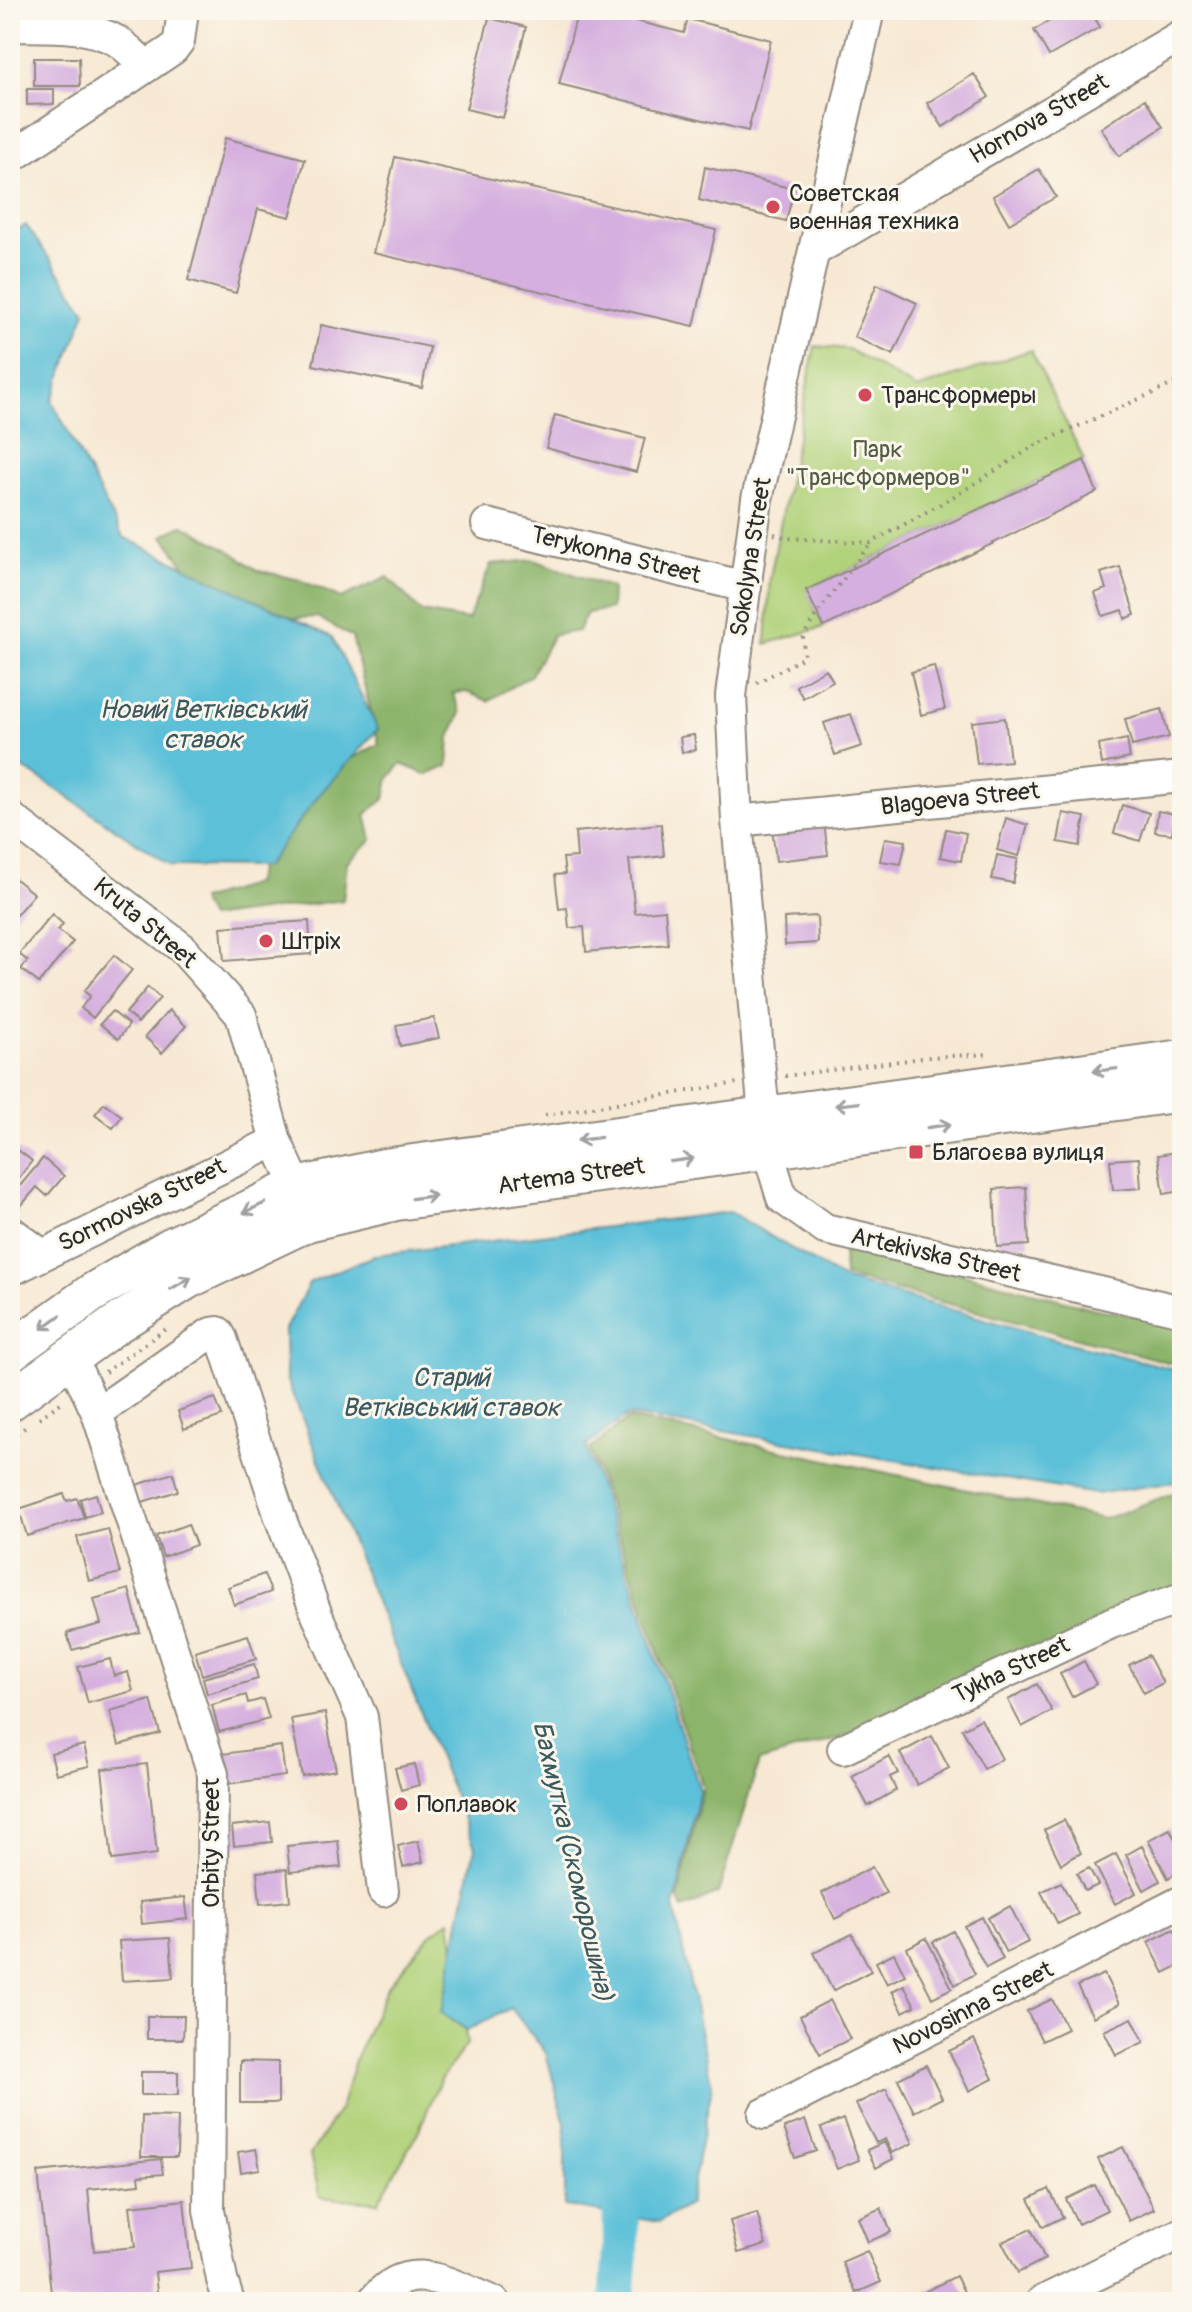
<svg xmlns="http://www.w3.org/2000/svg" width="1192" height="2312" viewBox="0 0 1192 2312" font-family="Pangolin,sans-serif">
  <rect width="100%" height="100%" fill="#fbf7ec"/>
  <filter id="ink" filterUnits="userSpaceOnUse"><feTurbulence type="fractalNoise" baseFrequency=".0125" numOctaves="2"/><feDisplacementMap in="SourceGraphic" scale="16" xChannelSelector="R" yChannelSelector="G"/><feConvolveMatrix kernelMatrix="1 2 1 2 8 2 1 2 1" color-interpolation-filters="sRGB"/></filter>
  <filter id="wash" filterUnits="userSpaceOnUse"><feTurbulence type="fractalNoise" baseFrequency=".006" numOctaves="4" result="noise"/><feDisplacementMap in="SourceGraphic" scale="32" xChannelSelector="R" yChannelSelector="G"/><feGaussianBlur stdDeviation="1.8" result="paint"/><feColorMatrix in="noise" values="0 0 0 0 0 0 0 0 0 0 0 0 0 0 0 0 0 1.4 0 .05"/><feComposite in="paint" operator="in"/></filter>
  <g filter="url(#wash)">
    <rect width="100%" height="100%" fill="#f7e8d3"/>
    <path fill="#b1d27a" stroke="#6e7e52" stroke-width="2" d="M815,346L848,349L917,389L1031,350L1084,460L807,590L824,627L766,644L770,578Z
      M450,1920L467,2044L440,2080L419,2130L378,2202L320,2197L310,2155L340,2108L357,2055L387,1987L431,1934Z"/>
    <path fill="#8cb46a" stroke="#5c704a" stroke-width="2" d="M183,525L229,550L257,570L300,580L341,598L388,577L421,612L468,620L491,564L534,560L612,588L611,609L587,613L578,631L553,635L531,675L488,701L467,692L453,693L461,713L450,737L448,766L427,775L401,764L389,778L385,799L366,814L372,840L347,862L343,900L209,918L200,900L254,884L268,840L325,773L379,744L352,637L317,617L266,620L218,598L185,566L163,536Z
      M843,1248L937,1267L1096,1309L1182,1323V1366L844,1276Z
      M629,1418L1104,1519L1182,1490V1585L867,1729L759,1762L718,1893L683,1909L678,1898L703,1787L590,1449Z"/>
    <path fill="#5bc0d8" stroke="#437682" stroke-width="2" d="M26,225L86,311L52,401L123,537L332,637L378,729L319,795L265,867L171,866L35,775L10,761V234Z
      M730,1212L843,1279L1069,1343L1182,1371V1481L1095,1494L628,1415L586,1446L700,1790L674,1907L712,2087L689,2204L659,2222L565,2206V2124L546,2053L511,2008L467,2030L441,2013L475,1847L286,1378L285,1329L310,1282L376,1255Z"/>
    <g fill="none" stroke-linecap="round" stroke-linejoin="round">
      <path stroke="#5bc0d8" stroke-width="36" d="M617,2302L621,2249L620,2168"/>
    </g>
    <g id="blocks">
      <path fill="#d5afdf" d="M578,10H592L684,33L688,19L771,40L748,131L559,84Z
        M1069,10H1090L1100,27L1049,56L1034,30Z
        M489,18L526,27L503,118L466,109Z
        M34,58H79L80,86H34Z
        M974,74L989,97L943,127L927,103Z
        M27,89H54V104L27,105Z
        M1145,99L1163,127L1119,156L1101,128Z
        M225,138L305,159L290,217L258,209L236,293L188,280Z
        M395,157L716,230L694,326L373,253Z
        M705,167L794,189L786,221L699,200Z
        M1039,169L1056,197L1009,224L993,196Z
        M877,284L917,303L893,355L854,337Z
        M321,325L430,347L422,388L313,365Z
        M555,415L645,438L636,472L546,448Z
        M1084,460L1097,492L824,627L806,590Z
        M1120,567L1135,615L1125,619L1123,610L1103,616L1095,593L1106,589L1101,573Z
        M934,666L945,709L921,715L911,672Z
        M826,669L833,681L803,698L796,686Z
        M1162,709L1169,737L1132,746L1125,719Z
        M851,714L862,746L835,755L824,723Z
        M1005,718L1010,761L977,764L972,722Z
        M694,735L696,750L682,752L680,737Z
        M1127,739L1130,758L1102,764L1099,745Z
        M1122,805L1149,813L1140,841L1114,833Z
        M1158,811L1175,814L1172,834L1155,832Z
        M1063,813L1085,817L1080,846L1058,842Z
        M1006,818L1028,825L1019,856L997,850Z
        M824,822L828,855L776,861L772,828Z
        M661,824L664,856L629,860L635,913L665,910L668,944L586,952L584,927L569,928L567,908L559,909L555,875L565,874L563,858L577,857L575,832Z
        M946,829L966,833L961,861L940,857Z
        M885,838L906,841L901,864L880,861Z
        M997,855L1018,859L1013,883L992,879Z
        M14,878L34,894L10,922V882Z
        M52,914L63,924L58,930L73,942L39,983L21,969L28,961L19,954Z
        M817,916L818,943L785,945L784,918Z
        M309,921L311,954L224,961L221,927Z
        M114,955L132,970L93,1018L81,1008L90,996L84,991Z
        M148,987L160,998L138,1023L126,1013Z
        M169,1010L186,1026L162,1053L145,1037Z
        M112,1011L129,1025L118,1039L100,1024Z
        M434,1018L439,1038L400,1046L396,1025Z
        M104,1103L122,1116L113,1128L95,1114Z
        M18,1150L32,1161L10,1189V1160Z
        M1182,1151V1191L1164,1194L1158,1155Z
        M43,1158L64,1176L47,1196L37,1187L20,1207L10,1198Z
        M1139,1158L1141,1188L1113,1190L1110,1160Z
        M1026,1187L1029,1245L997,1247L994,1189Z
        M215,1398L222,1416L184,1429L178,1411Z
        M173,1473L178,1491L142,1502L137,1485Z
        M64,1494L67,1501L77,1498L84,1518L27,1536L19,1509Z
        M96,1494L101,1512L85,1517L80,1499Z
        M188,1524L196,1545L163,1557L156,1536Z
        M108,1529L120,1573L89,1581L77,1537Z
        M264,1574L271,1592L234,1605L228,1587Z
        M129,1589L140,1632L72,1650L67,1633L101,1624L94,1599Z
        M248,1635L256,1659L202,1675L195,1651Z
        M1148,1655L1163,1683L1144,1693L1129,1665Z
        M110,1659L114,1676L128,1672L133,1691L88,1703L78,1667Z
        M1084,1661L1096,1684L1072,1697L1060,1674Z
        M254,1664L258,1679L207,1694L203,1678Z
        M1037,1684L1052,1711L1022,1727L1008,1700Z
        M246,1695L248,1703L263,1699L269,1719L219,1732L212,1705Z
        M151,1700L160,1733L119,1745L110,1711Z
        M325,1713L336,1770L302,1776L291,1719Z
        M981,1719L1002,1759L984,1769L962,1729Z
        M932,1736L949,1768L917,1785L900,1753Z
        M84,1745L89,1766L56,1774L51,1753Z
        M281,1746L285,1776L226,1784L222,1754Z
        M889,1756L898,1773L890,1777L896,1790L868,1806L852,1776Z
        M147,1764L157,1854L112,1860L102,1769Z
        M414,1764L419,1785L401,1790L395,1768Z
        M1064,1820L1081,1853L1061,1864L1044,1830Z
        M270,1822L272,1842L234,1846L232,1826Z
        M1170,1829L1182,1853V1870L1168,1878L1148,1840Z
        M338,1841L341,1867L290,1872L287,1846Z
        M418,1841L423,1862L403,1867L398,1846Z
        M1142,1846L1160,1881L1144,1890L1126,1855Z
        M1116,1854L1136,1893L1115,1904L1095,1865Z
        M872,1867L886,1893L835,1919L822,1893Z
        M1089,1868L1098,1885L1085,1891L1077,1874Z
        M287,1869L290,1901L260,1904L257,1872Z
        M1061,1882L1078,1914L1058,1924L1041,1892Z
        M185,1897L188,1919L142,1924L140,1902Z
        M1010,1906L1028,1942L1006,1953L988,1918Z
        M982,1917L1003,1959L986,1968L964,1926Z
        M1174,1929L1182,1945V1964L1164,1973L1148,1942Z
        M953,1931L975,1974L955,1985L933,1942Z
        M852,1934L871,1971L833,1991L814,1953Z
        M170,1938L173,1978L122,1981L119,1941Z
        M926,1938L952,1988L932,1998L907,1948Z
        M894,1953L905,1975L887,1984L876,1962Z
        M1104,1974L1119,2004L1093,2017L1077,1986Z
        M904,1985L915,2006L903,2012L892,1991Z
        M1052,1999L1067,2029L1042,2041L1027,2011Z
        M830,2000L850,2039L820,2054L800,2016Z
        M147,2016H184L183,2039H147Z
        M1132,2018L1144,2042L1116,2055L1104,2031Z
        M974,2039L993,2079L969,2091L949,2051Z
        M240,2061L278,2062V2103H240Z
        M926,2065L942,2098L914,2112L898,2079Z
        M141,2072H178V2095H141Z
        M886,2089L913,2143L892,2153L885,2139L876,2143L856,2104Z
        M142,2116L178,2117L177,2157H141Z
        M843,2119L859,2160L837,2169L821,2128Z
        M805,2120L816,2151L795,2158L784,2128Z
        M884,2142L893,2159L876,2168L867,2150Z
        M1123,2147L1154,2209L1129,2221L1098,2159Z
        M256,2149L260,2169L241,2172L238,2152Z
        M161,2159L163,2174L139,2176L140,2184L88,2189L94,2251L135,2247L130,2206L184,2200L191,2268L155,2272L158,2302H52L38,2172Z
        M1095,2185L1107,2210L1078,2224L1066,2199Z
        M1049,2189L1063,2217L1043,2227L1029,2199Z
        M881,2208L891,2232L868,2242L858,2218Z
        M757,2213L766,2245L738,2253L730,2221Z
        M1031,2229L1045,2259L1018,2273L1002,2242Z
        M867,2251L881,2282L856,2293L842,2262Z
        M956,2276L969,2302H932L926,2291Z"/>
    </g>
  </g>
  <g filter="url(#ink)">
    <use href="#blocks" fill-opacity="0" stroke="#918a7f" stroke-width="2"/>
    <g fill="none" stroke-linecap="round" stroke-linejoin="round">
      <g stroke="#918a7f" stroke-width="34">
        <path id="minor" d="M869,10L757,499L731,696L737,821L767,1148L782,1198L825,1229L1182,1311
          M10,26C45,27 85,23 117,41C128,48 137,58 146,66
          M10,158L173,49L179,41L183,10
          M814,251L1182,35
          M487,524L746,587
          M10,817L182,948L241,1015L276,1141L297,1187
          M737,821L1182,777
          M10,1231L41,1254
          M10,1271L276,1141
          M71,1357L97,1413L213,1774L209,2210L222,2280L229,2302
          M97,1413L211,1333L218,1332L222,1339L280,1517L317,1615L362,1717L383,1891
          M843,1749L1111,1623L1182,1598
          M764,2114L1182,1901
          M372,2302C409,2255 449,2284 494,2302
          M1041,2302L1182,2233"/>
      </g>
      <g stroke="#918a7f" stroke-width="42">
        <path id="major" d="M10,1352L92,1293L171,1247L297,1187L384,1168L1182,1059
          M10,1401L115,1325L188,1279L307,1222L396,1201L1182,1092"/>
      </g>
      <path stroke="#918a7f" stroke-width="4" stroke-dasharray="2 6" stroke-linecap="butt" d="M774,534L787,538L871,543L958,494L1036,445L1182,380
        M757,683L804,657L803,637L816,615L871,543
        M785,1076L930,1057L991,1054
        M545,1115L737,1083
        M105,1372L166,1329
        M39,1418L65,1400
        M10,1438L29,1425"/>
      <use href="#minor" stroke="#fff" stroke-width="30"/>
      <use href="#major" stroke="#fff" stroke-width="38"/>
    </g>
    <defs><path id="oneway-shaft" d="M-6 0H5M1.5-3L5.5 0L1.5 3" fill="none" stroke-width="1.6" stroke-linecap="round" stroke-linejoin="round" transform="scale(2)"/></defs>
    <g stroke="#a0a0a0">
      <use href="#oneway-shaft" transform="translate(1105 1070) rotate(173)"/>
      <use href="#oneway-shaft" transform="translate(847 1104) rotate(173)"/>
      <use href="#oneway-shaft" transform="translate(939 1126) rotate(-8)"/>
      <use href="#oneway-shaft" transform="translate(589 1139) rotate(172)"/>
      <use href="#oneway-shaft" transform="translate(682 1160) rotate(-8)"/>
      <use href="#oneway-shaft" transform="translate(424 1197) rotate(-8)"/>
      <use href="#oneway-shaft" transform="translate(254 1208) rotate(155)"/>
      <use href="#oneway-shaft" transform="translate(181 1283) rotate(-31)"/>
      <use href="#oneway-shaft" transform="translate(51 1322) rotate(144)"/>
    </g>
  </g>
  <g fill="#d1495b" stroke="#fbf7ec" stroke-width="3">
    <circle cx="773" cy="207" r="8"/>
    <circle cx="865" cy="395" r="8"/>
    <circle cx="266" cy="941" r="8"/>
    <rect x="908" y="1144" width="16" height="16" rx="4"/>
    <circle cx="401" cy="1804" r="8"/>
  </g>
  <g text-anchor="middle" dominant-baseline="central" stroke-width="6" stroke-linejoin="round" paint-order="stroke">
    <g font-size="24" fill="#2b2b2b" stroke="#fbf7ec">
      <text transform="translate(1039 119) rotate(-30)">Hornova Street</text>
      <text transform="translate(616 555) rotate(14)">Terykonna Street</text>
      <text transform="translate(751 557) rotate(-81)">Sokolyna Street</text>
      <text transform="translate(960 799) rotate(-6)">Blagoeva Street</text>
      <text transform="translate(145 923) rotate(40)">Kruta Street</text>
      <text transform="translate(571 1176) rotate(-8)">Artema Street</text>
      <text transform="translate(142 1205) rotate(-26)">Sormovska Street</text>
      <text transform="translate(936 1255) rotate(13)">Artekivska Street</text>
      <text transform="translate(1011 1670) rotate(-25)">Tykha Street</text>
      <text transform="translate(211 1843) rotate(-90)">Orbity Street</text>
      <text transform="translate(973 2008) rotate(-27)">Novosinna Street</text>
    </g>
    <g font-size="24" fill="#2b2b2b" stroke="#fbf7ec" text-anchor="start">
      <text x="789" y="193">Советская<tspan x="789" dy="28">военная техника</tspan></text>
      <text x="881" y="395">Трансформеры</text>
      <text x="282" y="941">Штріх</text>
      <text x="932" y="1152">Благоєва вулиця</text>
      <text x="417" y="1804">Поплавок</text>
    </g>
    <g font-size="24" fill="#535d43" stroke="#fbf7ec">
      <text x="878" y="449">Парк<tspan x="878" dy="28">"Трансформеров"</tspan></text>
    </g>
    <g font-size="26" font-style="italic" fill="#39585f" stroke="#fbf7ec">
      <text x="203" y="710">Новий Ветківський<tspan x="203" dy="30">ставок</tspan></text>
      <text x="451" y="1378">Старий<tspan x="451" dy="30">Ветківський ставок</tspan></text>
      <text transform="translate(573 1861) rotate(77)">Бахмутка (Скоморошина)</text>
    </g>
  </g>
  <rect width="1192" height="2312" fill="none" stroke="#fbf7ec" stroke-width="40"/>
</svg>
